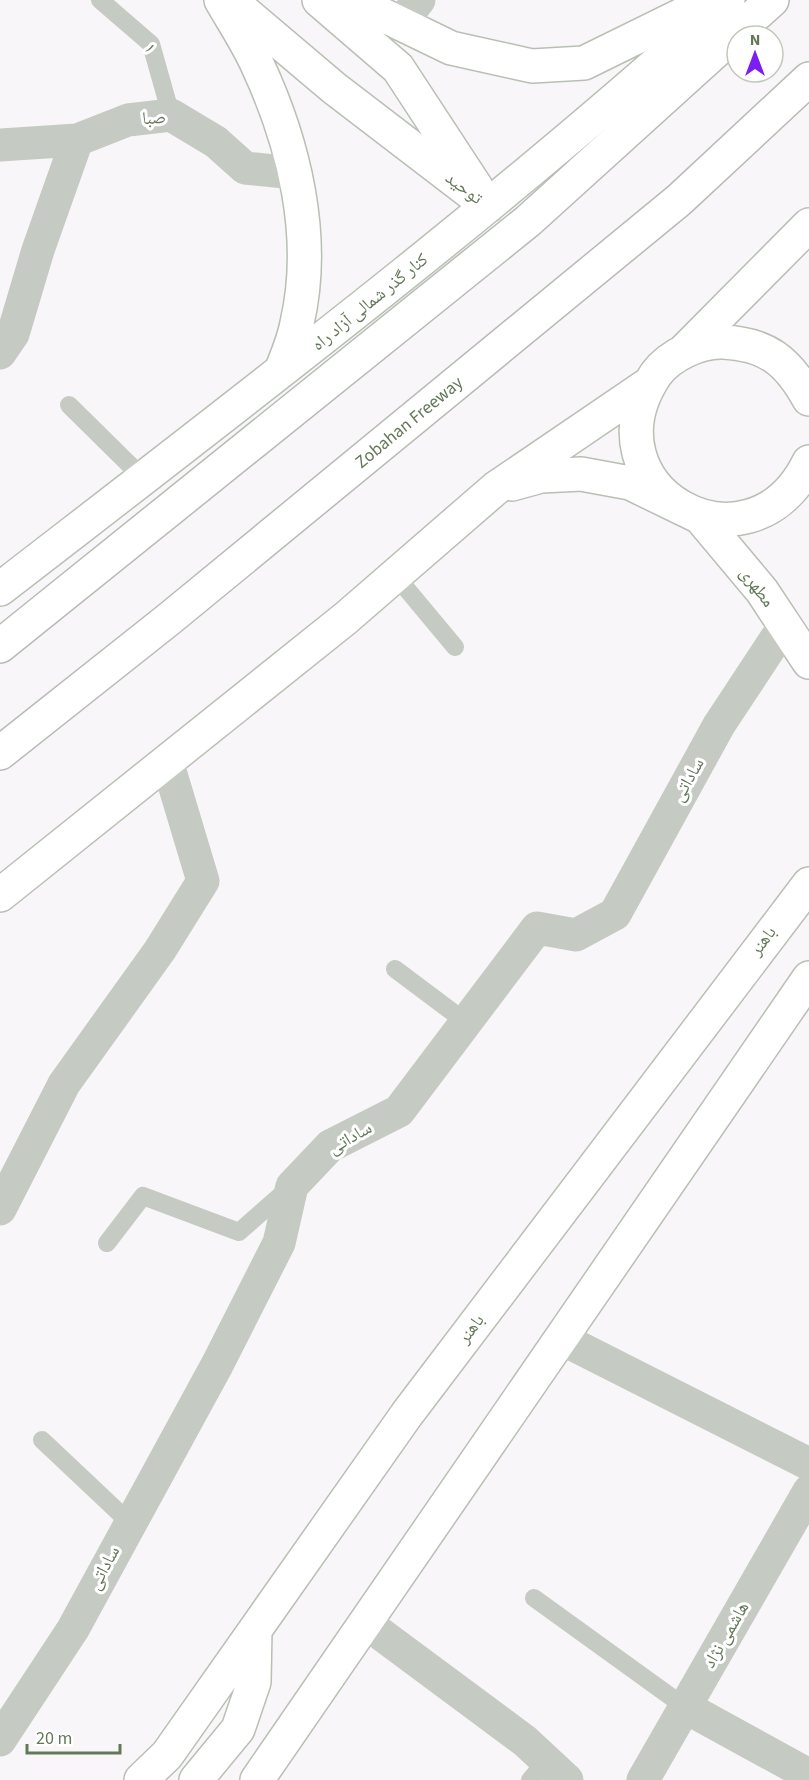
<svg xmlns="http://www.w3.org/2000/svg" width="809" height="1780" viewBox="0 0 809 1780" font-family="'Source Sans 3','Noto Naskh Arabic',sans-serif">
  <rect width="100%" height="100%" fill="#f9f6f9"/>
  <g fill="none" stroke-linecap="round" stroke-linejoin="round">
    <g stroke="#b8c0b4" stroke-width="36">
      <path id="secondary" d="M221,0C233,21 247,42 257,64C294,143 317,237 297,323C294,340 287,356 281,371
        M230,0L334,88L488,206
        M319,0L398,68L476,187
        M352,0L451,48L532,66L584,63L704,4
        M685,350L809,225
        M809,399C788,361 767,344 723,342C700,341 670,355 656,374C579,488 749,585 809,462
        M512,484L541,476L581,474L630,483L700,517L762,591L809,662
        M0,589C247,398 496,209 728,0
        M0,895L346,618L496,488L649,384
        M141,1780L167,1755L407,1414L809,884
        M196,1780L238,1729L254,1682L255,1630
        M257,1780L809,978"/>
    </g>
    <g stroke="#b6bcb3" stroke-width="36">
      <g id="highway">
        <path d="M0,646L528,221L772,0"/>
        <path id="s1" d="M0,753L169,619L679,200L809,79"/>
      </g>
    </g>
    <path stroke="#c5cbc2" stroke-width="18" d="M100,0L151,44L171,115
      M69,405L143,478
      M395,575L455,647
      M395,969L467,1023
      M107,1243L143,1196L239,1232L288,1189
      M42,1440L129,1522
      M534,1598L685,1707
      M530,1780L546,1761"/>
    <path stroke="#c5cbc2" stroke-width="33" d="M400,24L419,0
      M0,145L77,140L128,120L171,115L216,142L245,168L294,173
      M0,353L13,334L38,250L77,140
      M0,1209L64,1084L160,950L203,881L167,761
      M562,1339L809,1464
      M366,1623L525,1741L567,1780
      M685,1707L809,1775
      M0,1740L73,1629L217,1365L279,1243L292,1186L330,1146L399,1111L537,928L576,935L615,914L719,725L785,625
      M643,1780L809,1491"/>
    <use href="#secondary" stroke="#fff" stroke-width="33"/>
    <use href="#highway" stroke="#fff" stroke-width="33"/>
  </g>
  <g text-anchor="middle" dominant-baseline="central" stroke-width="6" stroke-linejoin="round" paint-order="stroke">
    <g font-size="18" fill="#637858" stroke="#fff">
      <text transform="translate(150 48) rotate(61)">۱</text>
      <text transform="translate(154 118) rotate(-4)">صبا</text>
      <text transform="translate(464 188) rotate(37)">توحید</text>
      <text transform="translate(370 302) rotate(-39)">کنار گذر شمالی آزاد راه</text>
      <text stroke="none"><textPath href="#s1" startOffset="526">Zobahan Freeway</textPath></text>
      <text transform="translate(757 587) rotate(53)">مطهری</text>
      <text transform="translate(688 780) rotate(-61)">ساداتی</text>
      <text transform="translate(763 941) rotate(-53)">باهنر</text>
      <text transform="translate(350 1138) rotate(-30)">ساداتی</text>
      <text transform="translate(471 1329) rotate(-53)">باهنر</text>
      <text transform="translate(104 1568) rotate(-62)">ساداتی</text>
      <text transform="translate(726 1635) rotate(-60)">هاشمی نژاد</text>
    </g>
  </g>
  <g transform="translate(755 54)"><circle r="28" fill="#ffffff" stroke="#c1c9bc" stroke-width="1.5"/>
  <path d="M0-4.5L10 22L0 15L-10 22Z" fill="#7c1df2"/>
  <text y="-9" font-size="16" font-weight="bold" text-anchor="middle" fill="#637858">N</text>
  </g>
  <path d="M27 1744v9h93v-9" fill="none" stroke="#637858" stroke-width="3"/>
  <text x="36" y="1744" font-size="18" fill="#637858" stroke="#ffffff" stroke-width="4.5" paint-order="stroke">20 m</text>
</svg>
